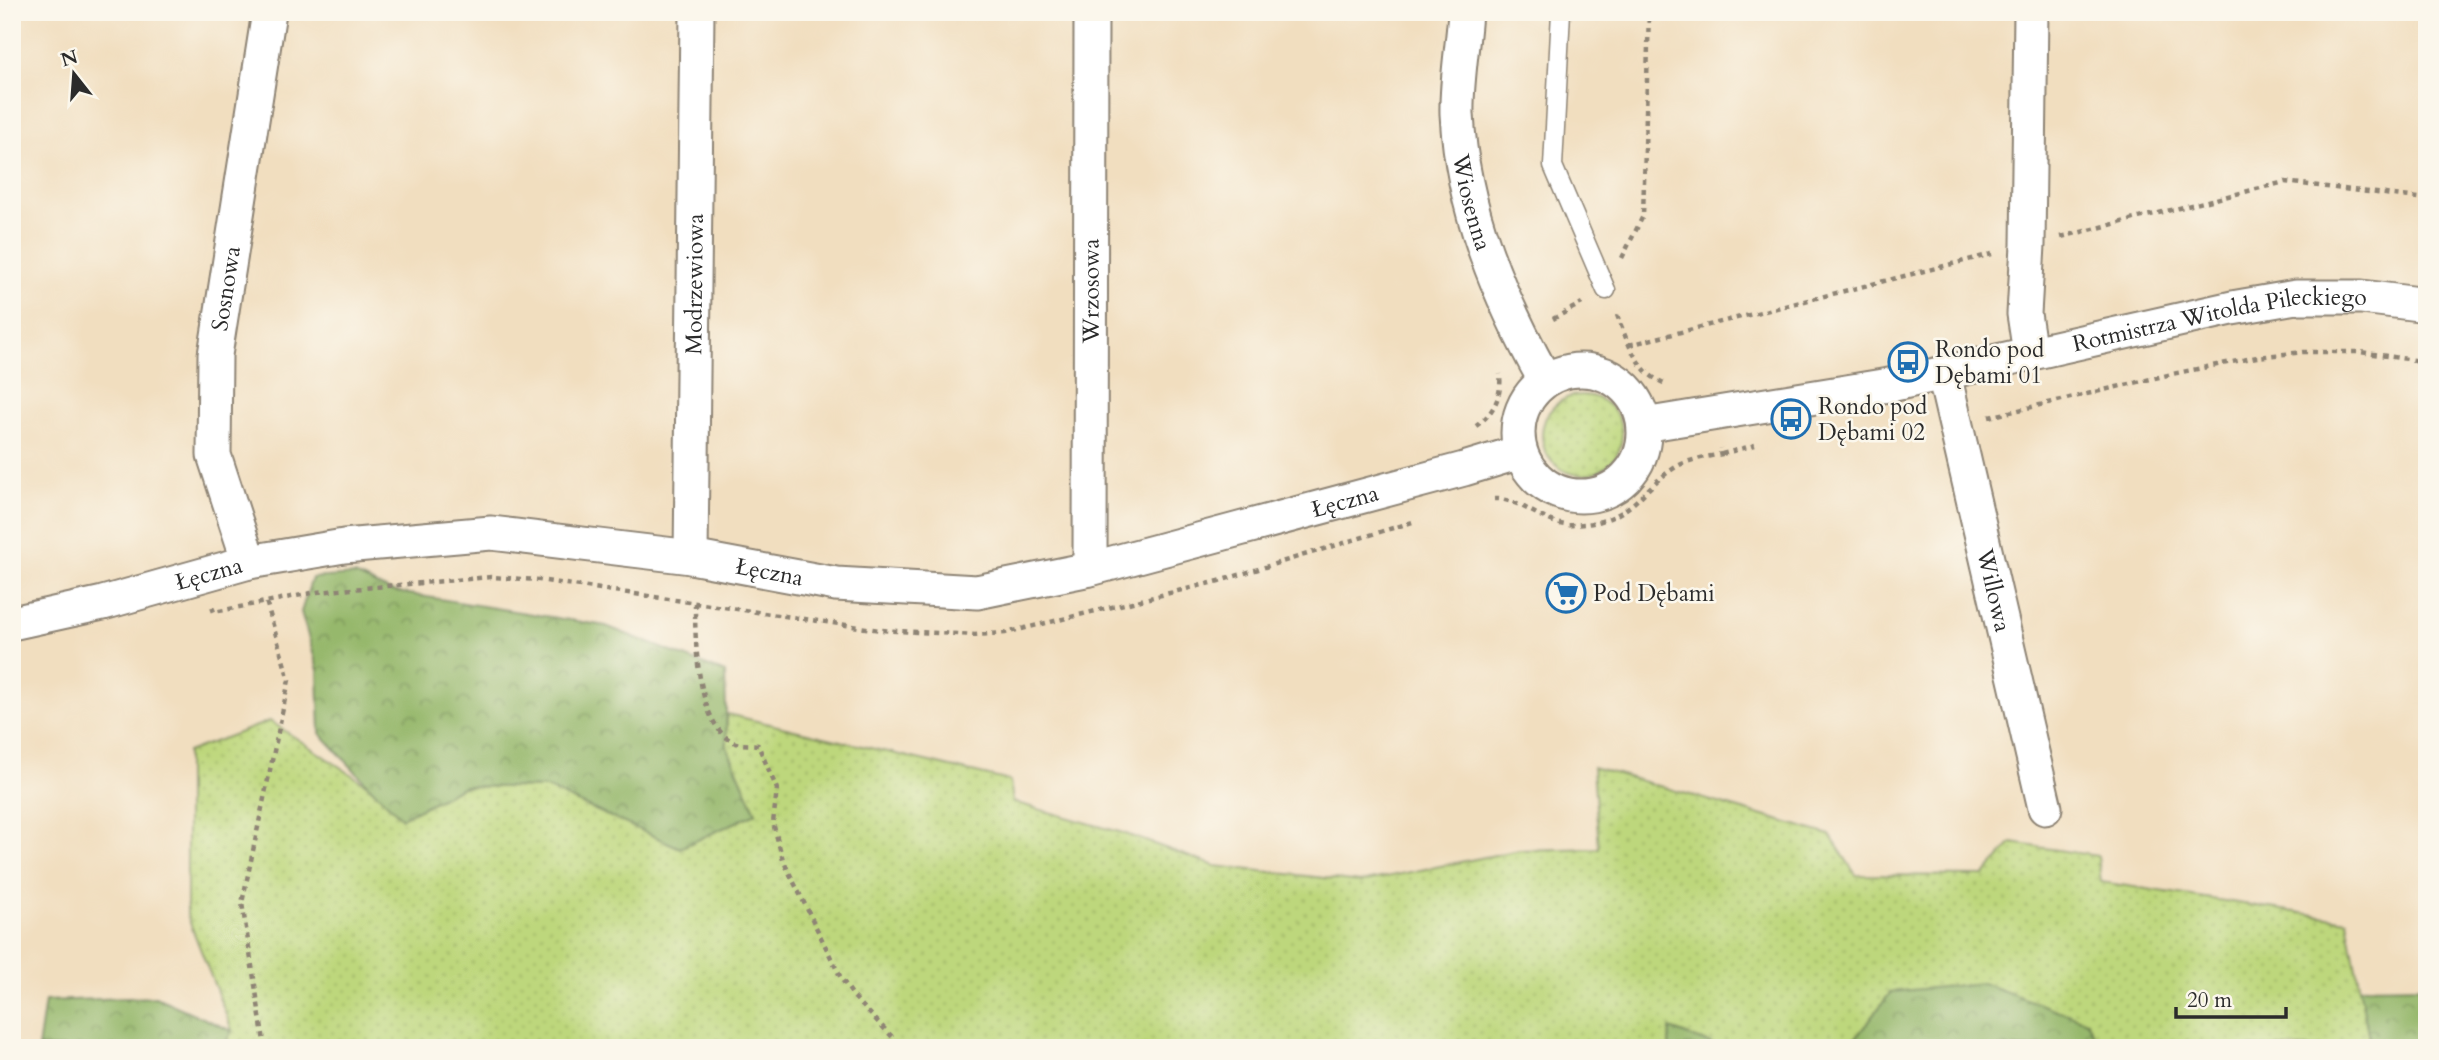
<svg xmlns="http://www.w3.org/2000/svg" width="2439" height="1060" viewBox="0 0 2439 1060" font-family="Cardo,serif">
  <defs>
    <pattern id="grass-dots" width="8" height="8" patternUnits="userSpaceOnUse" patternTransform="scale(1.75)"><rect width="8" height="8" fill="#bdd77c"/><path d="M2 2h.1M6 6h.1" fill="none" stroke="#a3b96b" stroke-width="1.8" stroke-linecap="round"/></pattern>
    <pattern id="forest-crowns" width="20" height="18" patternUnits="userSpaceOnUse" patternTransform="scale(1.75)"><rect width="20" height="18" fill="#96b86c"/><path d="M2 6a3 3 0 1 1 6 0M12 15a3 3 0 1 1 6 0" fill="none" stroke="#7b9659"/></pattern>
  </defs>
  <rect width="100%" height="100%" fill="#fbf7ec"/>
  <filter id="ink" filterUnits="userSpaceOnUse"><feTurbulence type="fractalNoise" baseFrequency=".0143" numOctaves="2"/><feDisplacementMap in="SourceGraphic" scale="14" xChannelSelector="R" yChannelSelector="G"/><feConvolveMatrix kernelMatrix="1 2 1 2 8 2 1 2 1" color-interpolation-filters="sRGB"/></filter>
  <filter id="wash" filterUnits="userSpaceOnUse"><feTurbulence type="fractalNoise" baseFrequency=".00686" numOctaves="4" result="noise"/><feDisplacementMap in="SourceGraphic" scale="28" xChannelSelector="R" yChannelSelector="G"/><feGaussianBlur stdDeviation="1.57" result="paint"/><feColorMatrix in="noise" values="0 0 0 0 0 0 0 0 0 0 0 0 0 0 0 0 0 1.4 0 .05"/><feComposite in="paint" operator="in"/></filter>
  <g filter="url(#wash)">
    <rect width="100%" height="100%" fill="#f1debf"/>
    <path fill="url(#grass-dots)" stroke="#748154" stroke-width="2" d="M1542 435a40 40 0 1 1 80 0a40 40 0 1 1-80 0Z
      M727,714L1010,781L1013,802L1123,833L1215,866L1361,882L1520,850L1599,848L1593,767L1830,835L1856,875L1984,876L2012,843L2098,856L2101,882L2347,920L2371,1048H2100L2087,1021L1891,992L1848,1048H1722L1670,1029L1669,1048H223L232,1030L187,915V752L270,721L369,786L402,817L464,786L546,788L680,848L756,813L727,747Z"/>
    <path fill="url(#forest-crowns)" stroke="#60724c" stroke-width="2" d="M355,575L390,591L606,626L725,673L727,747L756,813L680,848L546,788L464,786L402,818L369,786L320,733L318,670L301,612L312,578Z
      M1982,983L2087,1021L2100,1048H1848L1891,992Z
      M2427,986V1048H2371L2359,987Z
      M156,997L232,1031L223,1048H38L45,1001Z
      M1670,1029L1722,1048H1669Z"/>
  </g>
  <g filter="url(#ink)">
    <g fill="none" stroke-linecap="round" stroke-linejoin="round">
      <g stroke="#8e8475" stroke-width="21">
        <path id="service" d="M1561,12L1553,166L1606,290"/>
      </g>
      <g stroke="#8e8475" stroke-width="37">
        <g id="minor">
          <path id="s1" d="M1465,12C1463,45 1456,82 1457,114C1462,210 1499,297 1545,380"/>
          <path d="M2030,353L2024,314L2028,245L2031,12"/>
          <circle cx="1581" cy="433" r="63"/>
          <path id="s2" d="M1944,374L2045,808"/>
          <path id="s3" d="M1644,425L1895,384L2232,308L2296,297H2362L2427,305"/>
          <path id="s4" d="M691,557L697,12"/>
          <path id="s5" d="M249,562L214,455L215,355L269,12"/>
          <path id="s6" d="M1090,569L1091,12"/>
          <path id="s7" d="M12,623L103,603L249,562L344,546L491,533L691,557L836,584L977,592L1090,569L1464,469L1520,452"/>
        </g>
      </g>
      <path stroke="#8e8475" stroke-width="4.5" stroke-dasharray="5 5" stroke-linecap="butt" d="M2061,237L2285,182L2427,199
        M1622,258L1643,216L1649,12
        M1617,315C1627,340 1637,375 1667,384
        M1553,319L1582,303
        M1629,345L1992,254
        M1989,417L2172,374L2257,357L2303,352H2361L2427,362
        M1476,426C1494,413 1502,396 1500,374
        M1722,454L1755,445
        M1494,499C1519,498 1540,521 1565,525C1571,526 1580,524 1586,524C1634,518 1641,488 1676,467C1689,459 1707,457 1722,454L1721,448
        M695,603C695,639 696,728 736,743C742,745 752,744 758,745L777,789L773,823L783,860L841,978L854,997L903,1048
        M212,607L214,612L317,592L491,577L539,580L880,630L975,635L1005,633L1219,581L1416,521
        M265,1048L242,903L289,680L266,601"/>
      <use href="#service" stroke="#fff" stroke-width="18"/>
      <use href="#minor" stroke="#fff" stroke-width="33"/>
    </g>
  </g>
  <defs>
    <g id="bus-ring" transform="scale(2.0125)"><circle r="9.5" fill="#fbf7ec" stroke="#1f6fb2" stroke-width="1.5"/><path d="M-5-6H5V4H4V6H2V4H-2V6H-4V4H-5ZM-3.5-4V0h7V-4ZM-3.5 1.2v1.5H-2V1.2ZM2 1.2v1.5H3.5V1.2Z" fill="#1f6fb2"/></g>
    <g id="supermarket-ring" transform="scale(2.0125)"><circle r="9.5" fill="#fbf7ec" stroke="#1f6fb2" stroke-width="1.5"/><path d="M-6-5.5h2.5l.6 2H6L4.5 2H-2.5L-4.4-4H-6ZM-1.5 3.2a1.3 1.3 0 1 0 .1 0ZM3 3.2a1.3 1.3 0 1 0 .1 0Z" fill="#1f6fb2"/></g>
  </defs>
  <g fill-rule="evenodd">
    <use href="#bus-ring" x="1908" y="362"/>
    <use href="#bus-ring" x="1791" y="419"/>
    <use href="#supermarket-ring" x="1566" y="593"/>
  </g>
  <g text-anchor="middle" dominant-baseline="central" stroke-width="5" stroke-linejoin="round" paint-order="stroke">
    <g font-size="23" fill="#2b2b2b" stroke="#fbf7ec">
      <text stroke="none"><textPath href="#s1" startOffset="192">Wiosenna</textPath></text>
      <text stroke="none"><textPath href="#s4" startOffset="273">Modrzewiowa</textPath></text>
      <text stroke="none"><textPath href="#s5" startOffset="280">Sosnowa</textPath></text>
      <text stroke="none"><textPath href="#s6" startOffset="278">Wrzosowa</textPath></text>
      <text stroke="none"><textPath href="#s3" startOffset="586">Rotmistrza Witolda Pileckiego</textPath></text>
      <text stroke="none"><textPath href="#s7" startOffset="1358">Łęczna</textPath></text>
      <text stroke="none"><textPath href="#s7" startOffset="770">Łęczna</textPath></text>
      <text stroke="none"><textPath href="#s7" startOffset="203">Łęczna</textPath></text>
      <text stroke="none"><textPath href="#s2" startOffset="222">Willowa</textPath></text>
    </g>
    <g font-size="23" fill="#2b2b2b" stroke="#fbf7ec" text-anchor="start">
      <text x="1935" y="349">Rondo pod<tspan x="1935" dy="26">Dębami 01</tspan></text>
      <text x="1818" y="406">Rondo pod<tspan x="1818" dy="26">Dębami 02</tspan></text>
      <text x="1593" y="593">Pod Dębami</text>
    </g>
  </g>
  <rect width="2439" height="1060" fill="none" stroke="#fbf7ec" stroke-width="42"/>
  <g transform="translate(74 74) rotate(343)" stroke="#fbf7ec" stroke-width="5" paint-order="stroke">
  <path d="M0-5L12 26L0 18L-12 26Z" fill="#2b2b2b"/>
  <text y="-10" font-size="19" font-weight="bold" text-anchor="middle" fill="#2b2b2b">N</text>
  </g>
  <path d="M2176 1007v10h110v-10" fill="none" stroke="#2b2b2b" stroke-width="3.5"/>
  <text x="2187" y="1007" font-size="21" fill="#2b2b2b" stroke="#fbf7ec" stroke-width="5" paint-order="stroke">20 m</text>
</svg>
